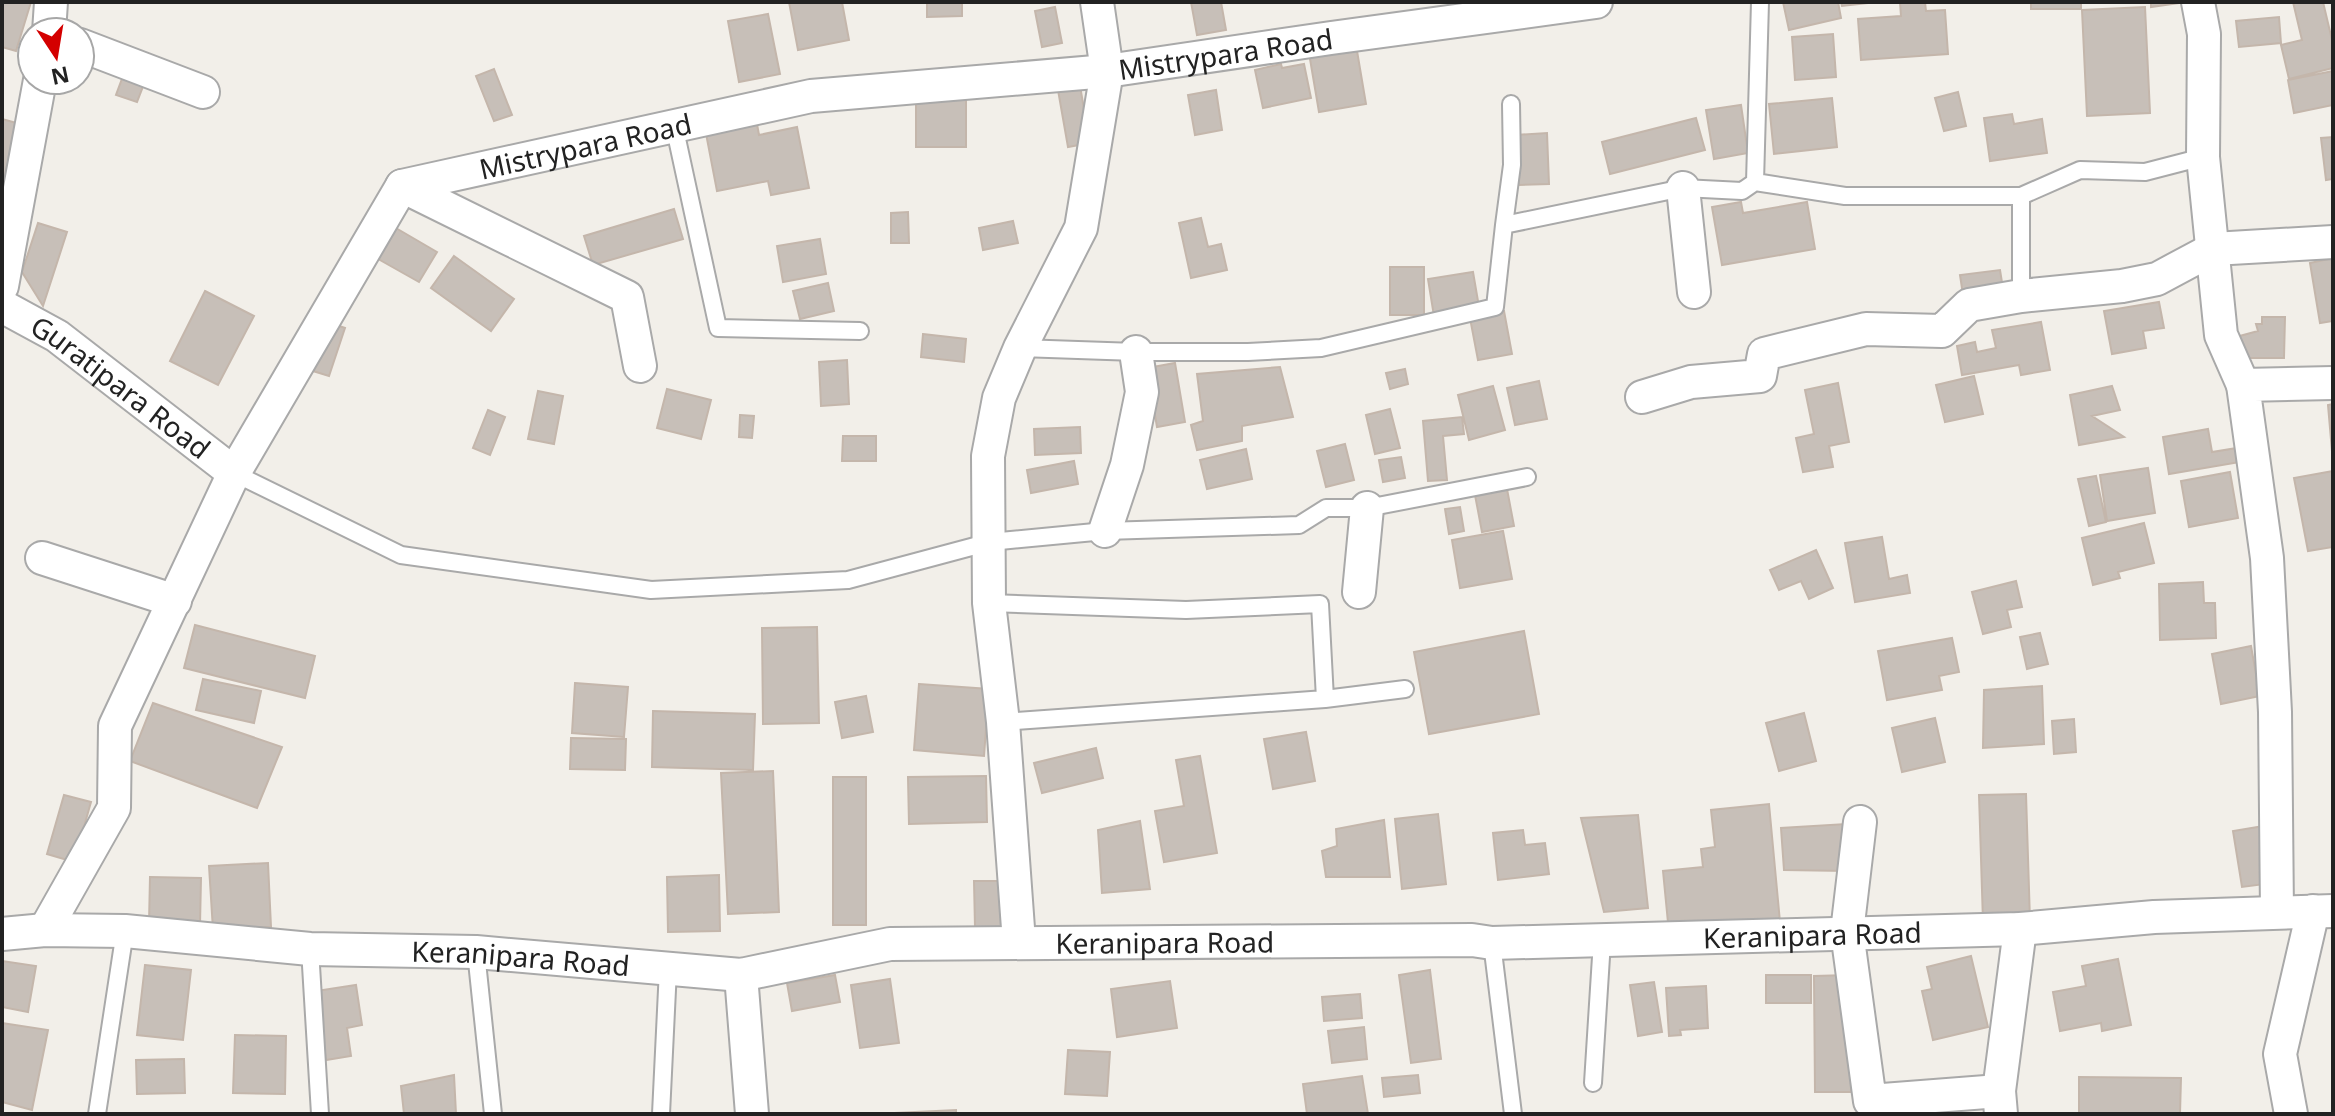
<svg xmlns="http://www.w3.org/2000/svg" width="2335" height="1116" viewBox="0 0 2335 1116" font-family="'Noto Sans',sans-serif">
  <rect width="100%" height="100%" fill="#f2efe9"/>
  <path fill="#c7bfb8" stroke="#c4b6ab" stroke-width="2" d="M2,2H31L16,51L2,47Z
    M789,2H842L849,40L798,50Z
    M927,2H962V16L927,17Z
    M1191,2H1221L1226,30L1197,35Z
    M1783,2H1838L1841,18L1789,30Z
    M1841,2H1877L1842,6Z
    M1900,2H1925L1926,11L1945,10L1948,54L1861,60L1858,19L1901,16Z
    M2031,2H2081V9H2031Z
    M2151,2H2186L2151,7Z
    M2293,2H2323L2333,44V68L2289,79L2281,45L2302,40Z
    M1055,7L1062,43L1042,47L1035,11Z
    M2145,7L2150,113L2087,116L2082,10Z
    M768,14L780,74L739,82L728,21Z
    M2279,17L2281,43L2239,47L2236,21Z
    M1833,34L1836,77L1795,80L1792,37Z
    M1356,45L1366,104L1319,112L1309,53Z
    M1281,64L1282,68L1304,64L1311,98L1263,108L1255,70Z
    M126,68L147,76L137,102L116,95Z
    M494,69L512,115L494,121L476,76Z
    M2333,71V105L2294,113L2288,80Z
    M1080,86L1090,143L1068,147L1058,90Z
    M1216,90L1222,130L1195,135L1188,95Z
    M1958,92L1966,126L1944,131L1935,98Z
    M916,95H966V147H916Z
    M1832,98L1837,147L1774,154L1769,104Z
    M1741,105L1748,153L1714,159L1706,110Z
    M755,113L759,135L797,127L809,188L771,195L768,181L717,191L704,123Z
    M2012,114L2014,124L2042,119L2047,153L1990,161L1984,118Z
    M1696,118L1705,150L1610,174L1602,142Z
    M2,119L20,124L2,187Z
    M1547,133L1549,184L1519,185L1516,135Z
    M2333,137V179L2326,180L2321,138Z
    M1741,202L1743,213L1807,202L1815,249L1722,265L1712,207Z
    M674,209L683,239L593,265L584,236Z
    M908,212L909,243H891V213Z
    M1201,218L1208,247L1221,244L1227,270L1191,278L1179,223Z
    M1013,221L1018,243L983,250L979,228Z
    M38,223L67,232L43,306L22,272Z
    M389,224L437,252L419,282L371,255Z
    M820,239L826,274L783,282L777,246Z
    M454,256L514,299L491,331L431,288Z
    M2333,258V321L2320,323L2310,263Z
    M1390,267H1424V315H1390Z
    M2000,270L2004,295L1964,301L1960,275Z
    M1473,272L1479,307L1434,316L1428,279Z
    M828,283L834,311L800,319L793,291Z
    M205,291L254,316L218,385L170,361Z
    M2159,302L2164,328L2143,331L2146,348L2112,354L2104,311Z
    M1504,311L1512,354L1478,360L1470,318Z
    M2262,317H2285L2284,358H2243L2236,337L2258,331L2256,324H2262Z
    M2041,322L2050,370L2021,375L2019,365L1962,375L1957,346L1975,342L1977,352L1996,348L1992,330Z
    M330,323L345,328L329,376L313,371Z
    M923,334L966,339L964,362L921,357Z
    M847,360L849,404L821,406L819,362Z
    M1175,363L1185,422L1157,427L1147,368Z
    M1280,367L1293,417L1242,426V441L1197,450L1191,425L1203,421L1197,374Z
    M1405,369L1408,384L1390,389L1386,373Z
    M1974,376L1983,414L1945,422L1936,385Z
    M1539,381L1547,419L1515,425L1507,388Z
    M1838,383L1849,442L1829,446L1833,467L1803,472L1796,438L1814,434L1805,390Z
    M1493,386L1505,430L1469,440L1458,395Z
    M2112,386L2120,410L2092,416L2124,437L2079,445L2070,395Z
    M667,389L711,400L701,439L657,428Z
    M538,391L563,396L554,444L528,439Z
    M2333,404V463L2328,405Z
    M1390,409L1400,448L1375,454L1366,415Z
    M488,410L505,417L490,455L473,448Z
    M740,415L754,416L752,438L739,437Z
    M1462,417L1464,434L1443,436L1447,480L1428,481L1423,421Z
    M1080,427L1081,453L1035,455L1034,429Z
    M2208,429L2212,452L2237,448L2240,462L2169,474L2163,437Z
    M843,436H876V461H842Z
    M1345,444L1354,480L1326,487L1317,451Z
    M1246,449L1252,479L1207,489L1200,460Z
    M1401,457L1405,478L1383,482L1379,460Z
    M1074,461L1078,484L1031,493L1027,470Z
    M2148,468L2155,513L2107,521L2100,475Z
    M2333,471V547L2308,551L2294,478Z
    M2230,472L2238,518L2189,527L2181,481Z
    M2096,476L2106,522L2089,526L2078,479Z
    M1507,489L1514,526L1482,532L1475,495Z
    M1460,507L1464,531L1449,534L1445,509Z
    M2144,523L2154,563L2118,572L2120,578L2093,585L2082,538Z
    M1503,531L1512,579L1460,588L1452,540Z
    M1882,537L1889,579L1907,575L1910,593L1855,602L1845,543Z
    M1816,550L1833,588L1809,599L1801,581L1779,590L1770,570Z
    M2016,581L2022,607L2007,610L2011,627L1983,634L1972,592Z
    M2203,582L2204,603H2215L2216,638L2160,640L2159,584Z
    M195,625L315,656L305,698L184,668Z
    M817,627L819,723L763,724L762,628Z
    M1524,631L1539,714L1429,734L1414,652Z
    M2040,633L2048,664L2027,669L2020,637Z
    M1952,638L1959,672L1939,676L1942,690L1887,700L1878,651Z
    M2251,646L2260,696L2221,704L2212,654Z
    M203,679L261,691L254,723L196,710Z
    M575,683L628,687L624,737L572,733Z
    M919,684L989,689L984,756L914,750Z
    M2042,686L2044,744L1983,748L1984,690Z
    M866,696L873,732L842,738L835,702Z
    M153,703L282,747L257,808L130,761Z
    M653,711L755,714L753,770L652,767Z
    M1804,713L1816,761L1779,771L1766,723Z
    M1935,718L1945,762L1902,772L1892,728Z
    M2074,719L2076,752L2054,754L2052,721Z
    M1306,732L1315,781L1273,789L1264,739Z
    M571,738L626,739L625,770L570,769Z
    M1096,748L1103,778L1042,793L1034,763Z
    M1200,756L1217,853L1164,862L1155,811L1184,806L1176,760Z
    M773,771L779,912L728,914L721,773Z
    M986,776L987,822L909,824L908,777Z
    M833,777H866V925H833Z
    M2026,794L2030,921L1983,922L1979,795Z
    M64,795L91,802L74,862L47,854Z
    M1769,804L1780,922L1669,933L1663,871L1703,867L1701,849L1715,847L1711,810Z
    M1438,814L1446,884L1402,889L1395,819Z
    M1638,815L1648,908L1604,912L1581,818Z
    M1384,820L1390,877H1326L1322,851L1337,846L1336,829Z
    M1140,821L1150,889L1102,893L1098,830Z
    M1846,824V871L1784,870L1781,828Z
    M2264,826L2273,883L2242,887L2233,831Z
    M1523,830L1525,845L1545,843L1549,874L1498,880L1493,833Z
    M268,863L271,927L213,930L209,866Z
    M719,875L720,931L668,932L667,877Z
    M150,877L201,878L200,925L149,923Z
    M974,881H1004L1005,926L975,927Z
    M1971,956L1988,1027L1933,1040L1922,991L1932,989L1927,967Z
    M2118,959L2131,1025L2102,1031L2101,1023L2060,1031L2053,992L2086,986L2082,966Z
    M2,961L36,966L28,1012L2,1007Z
    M145,965L191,970L183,1040L137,1035Z
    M1430,970L1441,1059L1411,1063L1399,975Z
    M835,975L840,1002L792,1011L787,983Z
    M1766,975H1811V1003H1766Z
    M1849,975L1851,1092H1815L1814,976Z
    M890,979L899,1043L860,1048L851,985Z
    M1170,981L1177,1028L1117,1037L1111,989Z
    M1654,982L1662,1032L1638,1036L1630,985Z
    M356,985L362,1025L347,1028L351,1056L326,1060L316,991Z
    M1706,986L1708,1028L1680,1030L1681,1035L1669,1036L1666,988Z
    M1360,994L1362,1018L1324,1021L1322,997Z
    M2,1023L48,1030L32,1110L2,1102Z
    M1364,1027L1367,1059L1332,1063L1328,1031Z
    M235,1035L286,1036L285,1094L233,1093Z
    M1068,1050L1110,1052L1107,1096L1065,1094Z
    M184,1059L185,1093L137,1094L136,1060Z
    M454,1075L456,1114H404L401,1086Z
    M1418,1075L1420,1093L1384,1097L1382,1078Z
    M1362,1076L1368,1114H1307L1303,1084Z
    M2079,1077L2181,1078L2180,1114H2079Z
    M956,1110V1114H895V1113Z"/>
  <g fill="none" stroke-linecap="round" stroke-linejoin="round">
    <g stroke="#a9a9a9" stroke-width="20">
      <path id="service" d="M674,125L718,328L860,331
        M1755,182L1760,2
        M1504,225L1512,165L1511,104
        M2021,296V196
        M1020,348L1136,352H1248L1321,348L1495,307L1504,225L1683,188L1742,191L1755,182L1845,196H2021L2080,170L2145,172L2203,157
        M234,473L401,555L651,590L848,580L990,542L1105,531L1299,525L1326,508H1367L1527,477
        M989,603L1186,610L1320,604L1325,699
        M1003,722L1325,699L1405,689
        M1492,943L1513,1114
        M310,949L320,1114
        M476,952L493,1114
        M1593,1083L1602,941
        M97,1114L125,931
        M661,1114L668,969"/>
    </g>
    <g stroke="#a9a9a9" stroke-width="36">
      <g id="minor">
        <path d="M2198,2L2204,34L2203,157L2221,335L2243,385"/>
        <path d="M49,32L51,2"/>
        <path d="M80,45L203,92"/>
        <path d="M402,186L627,297L640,366"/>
        <path d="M1683,188L1694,292"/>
        <path d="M2,286L40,80"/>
        <path id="s1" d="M2,306L57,336L234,473"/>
        <path d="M1642,397L1691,382L1760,376L1764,354L1866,329L1942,331L1969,305L2021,296L2122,286L2157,279L2213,249L2333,242"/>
        <path d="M1105,531L1127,465L1142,392L1136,352"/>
        <path d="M42,558L175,601"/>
        <path d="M1359,592L1367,508"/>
        <path d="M1860,822L1847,932L1870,1101L1999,1091"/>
        <path d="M2277,912L2275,712L2267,558L2243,385L2333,383"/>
        <path id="s2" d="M45,930L114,808L115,726L234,473L402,186L811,96L1107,71L1331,38L1596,2"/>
        <path id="s3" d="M2,934L45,930L125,931L310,949L476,952L741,975L890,944L1472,940L1492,943L2020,929L2154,917L2333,911"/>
        <path d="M1019,942L1003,722L989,603L988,456L999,398L1020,348L1081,228L1107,71L1097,2"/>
        <path d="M741,975L752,1114"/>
        <path d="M2001,1114L1999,1091L2020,929"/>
        <path d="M2291,1114L2280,1054L2313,911"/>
      </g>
    </g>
    <use href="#service" stroke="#fff" stroke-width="16"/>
    <use href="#minor" stroke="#fff" stroke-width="32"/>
  </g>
  <g text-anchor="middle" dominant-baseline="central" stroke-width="6" stroke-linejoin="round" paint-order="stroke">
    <g font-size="28" fill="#222" stroke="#fff">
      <text stroke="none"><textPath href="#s2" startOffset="1670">Mistrypara Road</textPath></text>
      <text stroke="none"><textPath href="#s2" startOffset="1022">Mistrypara Road</textPath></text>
      <text stroke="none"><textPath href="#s1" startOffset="144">Guratipara Road</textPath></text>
      <text stroke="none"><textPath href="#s3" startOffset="1816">Keranipara Road</textPath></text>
      <text stroke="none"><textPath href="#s3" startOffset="1168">Keranipara Road</textPath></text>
      <text stroke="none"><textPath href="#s3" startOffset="520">Keranipara Road</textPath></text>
    </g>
  </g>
  <rect width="2335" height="1116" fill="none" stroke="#222222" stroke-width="8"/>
  <g transform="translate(56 56) rotate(168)"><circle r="38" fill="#ffffff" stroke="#a7a7a7" stroke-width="2"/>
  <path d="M0-6L14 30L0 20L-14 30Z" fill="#d40000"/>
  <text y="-12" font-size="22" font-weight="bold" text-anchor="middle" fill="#222222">N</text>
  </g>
</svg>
